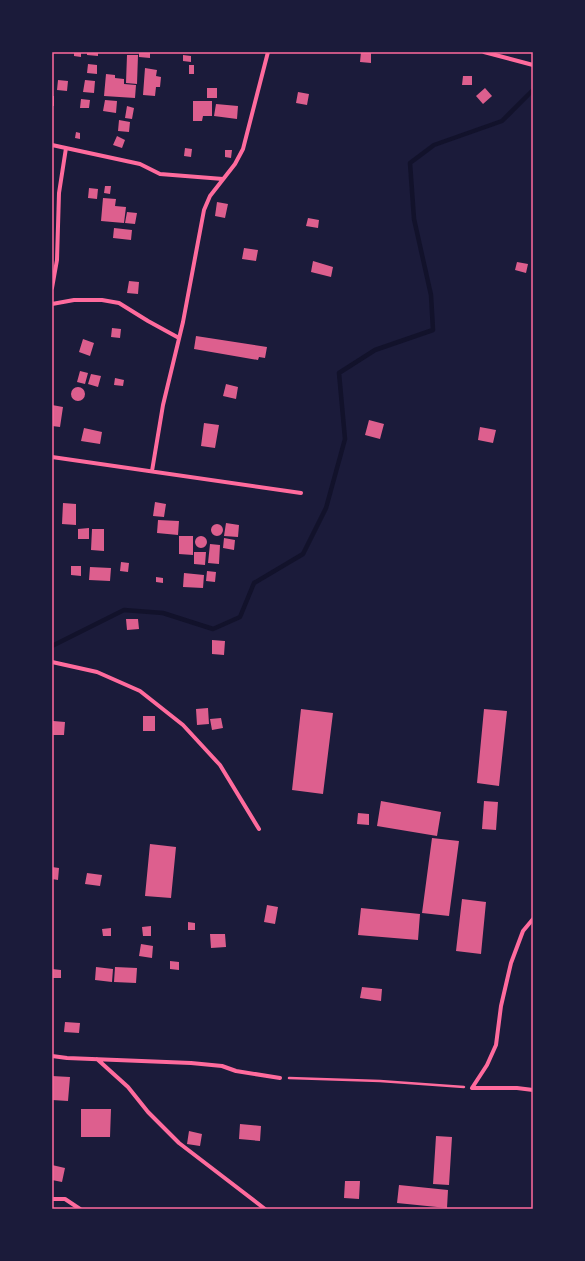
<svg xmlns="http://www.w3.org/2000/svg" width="585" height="1261" viewBox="0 0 585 1261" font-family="'Noto Sans',sans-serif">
  <rect width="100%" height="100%" fill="#1b1b3a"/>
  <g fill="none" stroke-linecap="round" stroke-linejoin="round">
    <path stroke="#12122b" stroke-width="4.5" d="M52,646L124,610L163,613L213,629L240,617L254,583L303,554L326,508L345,439L339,373L375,350L433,330L431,295L414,219L410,163L434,145L502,121L533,90"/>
  </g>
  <path fill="#dd5f8e" d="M74,52H81V57L74,56Z
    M87,52H98V56L87,55Z
    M139,52H150V58L139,57Z
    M361,52L371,53V63L360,62Z
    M127,55H138L137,84L126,83Z
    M183,55L191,56V62L183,61Z
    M88,64L97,65V74L87,73Z
    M189,65H194V74H189Z
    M145,68L157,70L156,76L161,77L160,87H156L155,96L143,95Z
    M106,74L115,75V78L124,79V84L136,85L135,98L104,96Z
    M463,76H472V85H462Z
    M58,80L68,81L67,91L57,90Z
    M85,80L95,81L94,93L83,92Z
    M207,88H217V98H207Z
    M485,88L492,96L483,104L476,96Z
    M298,92L309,94L307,105L296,103Z
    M52,96H54V106H52Z
    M81,99L90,100L89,108H80Z
    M105,100L117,101L116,113L103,111Z
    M193,101H212V116H203L202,121H193Z
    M216,104L238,106L237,119L214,116Z
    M127,106L134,108L132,119L125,118Z
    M119,120L130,122L129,132L118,131Z
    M76,132L80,133V139L75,138Z
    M117,136L125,140L122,148L113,145Z
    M185,148L192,149L191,157L184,156Z
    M225,150H232L231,158L225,157Z
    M105,186H111L110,194L104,193Z
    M89,188L98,189L97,199L88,198Z
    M103,198L116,199L115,206L126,207L124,223L101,221Z
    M217,202L228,204L225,218L215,216Z
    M127,212L137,213L135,224L125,223Z
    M308,218L319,220L318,228L306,226Z
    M114,228L132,230L131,240L113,238Z
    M244,248L258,250L256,261L242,259Z
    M313,261L333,267L331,277L311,272Z
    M517,262L528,264L526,273L515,270Z
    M129,281L139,282L138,294L127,293Z
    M112,328L121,329L120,338L111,337Z
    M196,336L267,347L265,358L259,357L258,360L194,349Z
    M83,339L94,343L90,356L79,352Z
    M80,371L88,373L85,384L77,382Z
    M91,374L101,376L98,387L88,384Z
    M115,378L124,380L123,386L114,385Z
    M226,384L238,387L236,399L223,396Z
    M71 394a7 7 0 1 1 14 0a7 7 0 1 1-14 0Z
    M52,405L63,407L60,427L52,426Z
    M369,420L384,424L380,439L365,435Z
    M204,423L219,425L215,448L201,446Z
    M480,427L496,430L493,443L478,440Z
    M84,428L102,432L100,444L81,441Z
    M155,502L166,504L164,517L153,516Z
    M63,503L76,504V525L62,524Z
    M158,520L179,521L178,535L157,533Z
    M226,523L239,525L238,537L224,536Z
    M211 530a6 6 0 1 1 12 0a6 6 0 1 1-12 0Z
    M89,528V539H78V529Z
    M92,529H104V551L91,550Z
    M179,536H193V555L179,554Z
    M195 542a6 6 0 1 1 12 0a6 6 0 1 1-12 0Z
    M224,538L235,540L234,550L223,548Z
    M210,544L220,545L219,564L208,563Z
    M194,552H206L205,565L194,564Z
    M121,562L129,563L128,572L120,571Z
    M71,566H81V576L71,575Z
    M90,567L111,568L110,581L89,580Z
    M207,571L216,572L215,582L206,581Z
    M184,573L204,575L203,588L183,587Z
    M156,577L163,578V583L156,582Z
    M126,619H138L139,629L127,630Z
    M212,640L225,641L224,655L212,654Z
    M208,708L209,724L197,725L196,709Z
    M301,709L333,713L323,794L292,790Z
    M484,709L507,711L499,786L477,783Z
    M143,716H155V731H143Z
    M221,718L223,728L212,730L210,719Z
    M53,721L65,722L64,735H52Z
    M381,801L441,812L437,836L377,826Z
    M484,801L498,802L496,830L482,829Z
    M358,813L369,814V825L357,824Z
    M432,838L459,841L449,916L422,913Z
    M150,844L176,847L171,898L145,896Z
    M52,867L59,868L58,880L52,879Z
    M87,873L102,875L100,886L85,884Z
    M462,899L486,902L481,954L456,951Z
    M267,905L278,907L275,924L264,922Z
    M361,908L420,914L418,940L358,935Z
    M188,922L195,923V930H188Z
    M151,926V936H143L142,927Z
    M111,928V936H103L102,929Z
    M210,934H225L226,947L211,948Z
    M141,944L153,946L152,958L139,956Z
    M170,961L179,962V970L170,969Z
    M96,967L113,969L112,982L95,980Z
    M115,967L137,968L136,983L114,982Z
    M52,969L61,970V978H52Z
    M362,987L382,989L381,1001L360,998Z
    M65,1022L80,1023L79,1033L64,1032Z
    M52,1076L70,1077L68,1101L52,1100Z
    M81,1109H111L110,1137H81Z
    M240,1124L261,1126L260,1141L239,1139Z
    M189,1131L202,1134L200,1146L187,1144Z
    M436,1136L452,1137L449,1185L433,1184Z
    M52,1165L65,1168L62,1182L52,1180Z
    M345,1181H360L359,1199L344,1198Z
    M399,1185L448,1190L447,1208L397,1203Z"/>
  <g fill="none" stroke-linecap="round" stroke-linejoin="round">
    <path stroke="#ff6b9d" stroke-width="2.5" d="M289,1078L380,1081L464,1087"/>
    <path stroke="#ff6b9d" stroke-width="4" d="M484,52L533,65
      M52,145L140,164L160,174L223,179
      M52,288L57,260L59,193L66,148
      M52,304L74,300H102L119,303L148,321L179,338
      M52,457L301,493
      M152,471L163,405L183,322L204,210L210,196L235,164L243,149L268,52
      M52,662L97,672L140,691L183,725L220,765L259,829
      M52,1056L67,1058L191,1063L222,1066L236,1071L280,1078
      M97,1059L128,1087L148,1112L179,1143L265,1209
      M472,1088L487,1065L496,1045L501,1006L511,963L523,931L533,919
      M472,1088H517L533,1090
      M52,1199H65L80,1209"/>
  </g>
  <rect width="585" height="1261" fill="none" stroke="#1b1b3a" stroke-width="106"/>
  <rect x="53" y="53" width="479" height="1155" fill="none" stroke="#ff6b9d" stroke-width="1.5"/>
</svg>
